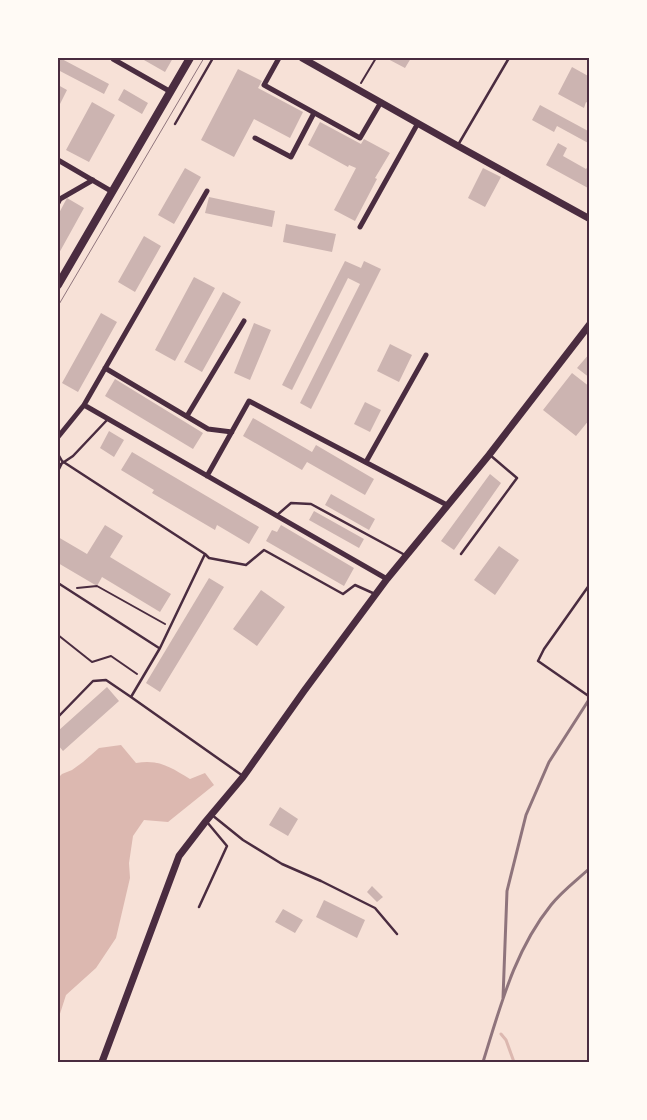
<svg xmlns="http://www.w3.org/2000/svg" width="647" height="1120" viewBox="0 0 647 1120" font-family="Montserrat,sans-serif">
  <rect width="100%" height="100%" fill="#f7e1d7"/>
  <path fill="#dcb8b0" d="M121,745L136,763C159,759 170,767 190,779L205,773L214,785L168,822L144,820L133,836L129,863L130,878L116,938L96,968L66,995L58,1020V778L62,774L72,770L83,762L99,748Z"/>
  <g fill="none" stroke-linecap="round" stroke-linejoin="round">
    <path stroke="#dcb8b0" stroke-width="3" d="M501,1034L506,1040L514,1062"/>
  </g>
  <path fill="#ccb4b1" d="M60,58L109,84L104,94L58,70V62Z
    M145,58H173L165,72L144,60Z
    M386,58H411L405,68Z
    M572,67L590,77V104L586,102L584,108L558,94Z
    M238,69L262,81L258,88L303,112L290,138L254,119L234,157L201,140Z
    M58,85L67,90L58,108Z
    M124,89L148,103L142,114L118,100Z
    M92,102L115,115L89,162L66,150Z
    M540,105L590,132V144L557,126L554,132L532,120Z
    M320,122L361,144L364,139L390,153L375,178L377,179L355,221L334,210L356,168L349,165L348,167L308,145Z
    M558,143L567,148L563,156L586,169L590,164V185L588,188L546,165Z
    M185,168L201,177L174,224L158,215Z
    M483,168L501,177L485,207L468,198Z
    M209,197L275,211L272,227L205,213Z
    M67,198L84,208L58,255V215Z
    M286,224L336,234L332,252L283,242Z
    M144,236L161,246L135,292L118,282Z
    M345,261L361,268L364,261L381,269L311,409L300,403L360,284L348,278L292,390L282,385Z
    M194,277L215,288L175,361L155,350Z
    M223,292L241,302L202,372L184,362Z
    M101,313L117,322L78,392L62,383Z
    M254,323L271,330L250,380L234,373Z
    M390,344L412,355L399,382L377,371Z
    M590,353V378L577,368Z
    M572,373L590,387V419L576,436L543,410Z
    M115,379L203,433L193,449L105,396Z
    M365,402L381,410L370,432L354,424Z
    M253,418L312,452L316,445L374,479L365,495L307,462L302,470L243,436Z
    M109,431L124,440L114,457L100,448Z
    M132,452L259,527L249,544L217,525L215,530L152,493L154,490L121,470Z
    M490,474L501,483L454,550L441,541Z
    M331,494L375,519L369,530L325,505Z
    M314,511L364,539L359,548L309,520Z
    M105,525L123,536L110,557L171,594L160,612L102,577L97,586L58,563V537L87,554Z
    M281,525L354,568L344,586L266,541L272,530L277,532Z
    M499,546L519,560L495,595L474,580Z
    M209,578L224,587L160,692L146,683Z
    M261,590L285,607L257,646L233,629Z
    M107,687L119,701L63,751L58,745V731Z
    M280,807L298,819L288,836L269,825Z
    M372,886L383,897L377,902L367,892Z
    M324,900L365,920L357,938L316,917Z
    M283,909L303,920L295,933L275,922Z"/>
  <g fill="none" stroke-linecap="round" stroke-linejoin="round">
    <path stroke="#4a2c40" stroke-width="2" d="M361,83L376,58
      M77,588L97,586L165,624
      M58,635L92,662L111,656L137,674"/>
    <path stroke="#4a2c40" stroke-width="2.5" d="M175,124L213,58
      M458,145L509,58
      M58,454L62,461L205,554L160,648L131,697L243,776
      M58,466L73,456L107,420
      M58,471L62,463
      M276,516L291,503L311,504L405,555
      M205,554L209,558L246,565L264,550L343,594L355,585L375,594
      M461,554L517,478L490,455
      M58,583L159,648
      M590,584L544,649L538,661L590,697
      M58,717L93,681L106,680L131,697
      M212,815L243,840L282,864L321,881L375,908L397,934
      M199,907L227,846L207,822"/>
    <path stroke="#4a2c40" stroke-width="5" d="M113,58V59L171,92
      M279,58L264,85L360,138L381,102
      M255,138L291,157L314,113
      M58,160L111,191
      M58,203L60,199L93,180
      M360,227L418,123
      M105,368L208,429L232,432
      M84,405L387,579
      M187,416L244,321
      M58,437L84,405L207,191
      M366,462L426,355
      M207,476L249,401L447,505"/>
    <path stroke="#4a2c40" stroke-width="7" d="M302,58L458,146L590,219
      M102,1062L179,856L206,821L243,777L304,691L387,579L489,455L590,324"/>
    <path stroke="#4a2c40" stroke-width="8" d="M58,285L190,58"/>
    <path stroke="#8f747c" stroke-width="1" d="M58,306L204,58"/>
    <path stroke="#8f747c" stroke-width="3" d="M503,998L507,891L526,815L549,762L590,698
      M483,1062C500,1008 514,951 551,905C562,891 577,880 590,868"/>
  </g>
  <rect width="647" height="1120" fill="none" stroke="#fffaf5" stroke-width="118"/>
  <rect x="59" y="59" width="529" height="1002" fill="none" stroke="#4a2c40" stroke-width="2"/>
</svg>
